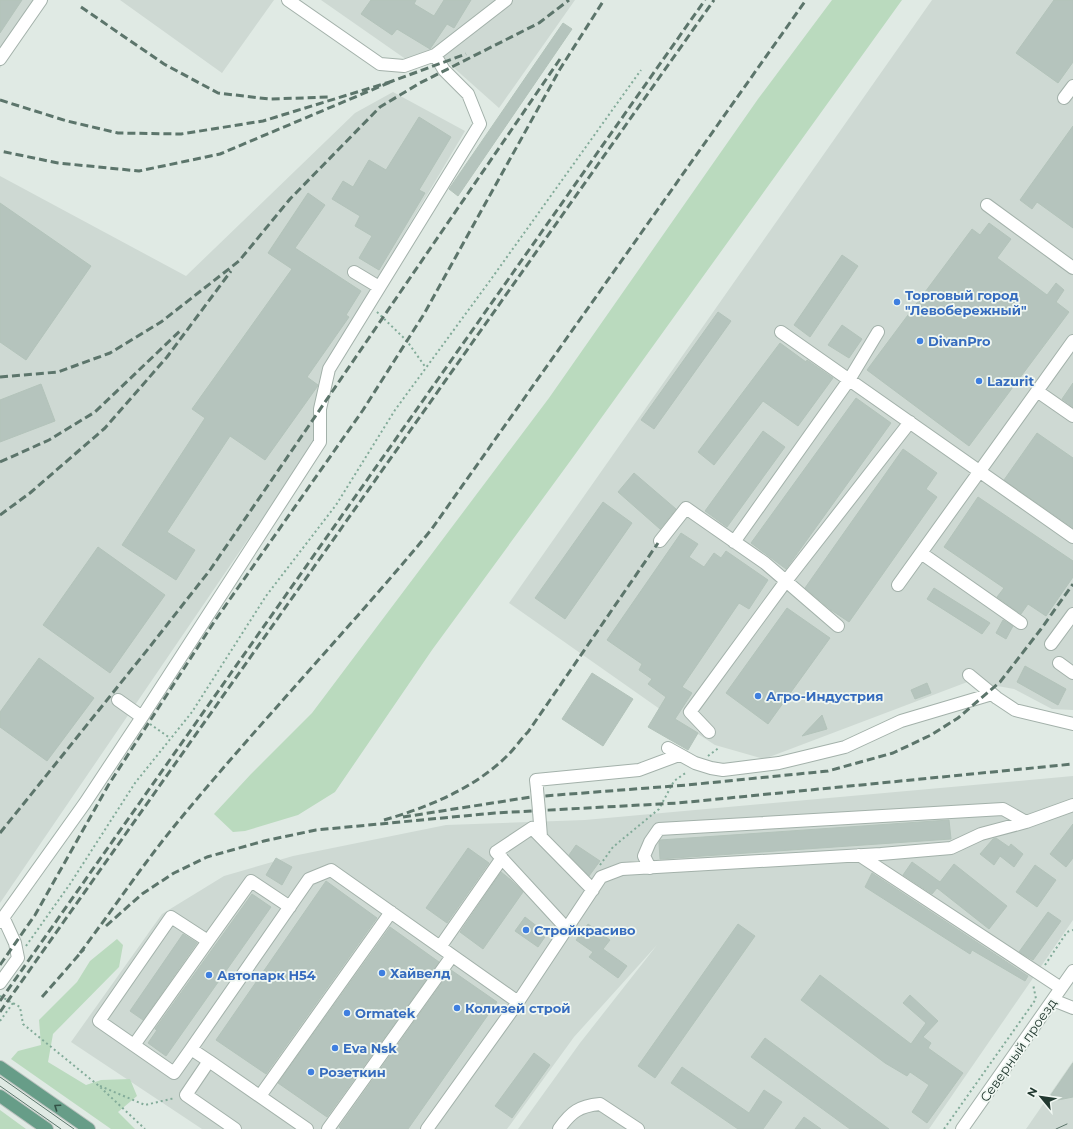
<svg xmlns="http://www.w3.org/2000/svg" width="1073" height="1129" viewBox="0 0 1073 1129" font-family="Montserrat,sans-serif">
  <rect width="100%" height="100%" fill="#e0eae4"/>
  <path fill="#ced9d3" d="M0,0H48L0,68Z
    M120,0H274L222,73Z
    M321,0H575L499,108L435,51L407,60Z
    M932,0H1073V710L1052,709L1014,689L970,681L764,759L715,745L664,712L509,603Z
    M393,92L465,131L332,355L317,399L313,444L0,903V176L186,276L355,113Z
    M1073,776V920L929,1129H518L580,1043L657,945L574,1037L507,1129H202L71,1042L162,914L224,876L293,856L446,825L585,820Z
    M1073,1061V1129H1026Z"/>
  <path fill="#badabe" d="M832,0H902L571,460L432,650L335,792L298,815L245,831L233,832L214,814L251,774L312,713L549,398L758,99Z
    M117,939L123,945L119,967L53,1034L48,1062L86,1085L101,1080L130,1079L137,1096L118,1112L135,1129H111L11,1059L18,1051L41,1045L39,1020L77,982L90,961Z
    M0,1110L26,1129H0Z"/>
  <path fill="#b5c4bd" stroke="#b3c3ba" d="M0,0H22L0,33Z
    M371,0H416L414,4L434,16L444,0H471L454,28L447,24L430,49L397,29L392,35L361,14Z
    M1054,0H1073V62L1058,83L1016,53Z
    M563,23L572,29L458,196L449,189Z
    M419,117L451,137L419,190L425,193L379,270L359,258L372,236L355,226L360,216L332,199L343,181L353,187L369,160L386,170Z
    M1073,126V228L1037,202L1032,209L1020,200Z
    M308,193L325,205L295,248L361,291L346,315L349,317L307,377L318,385L317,387L265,460L230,436L167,532L195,550L176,580L122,545L205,418L192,409L292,269L268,253Z
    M0,203L91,266L26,360L0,342Z
    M989,223L1011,239L997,258L1047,295L1056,283L1064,290L1056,302L1069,312L969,446L867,370L972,229L980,235Z
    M842,255L858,266L810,337L794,325Z
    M718,312L731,321L654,429L641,420Z
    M842,325L862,339L849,358L828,345Z
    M780,343L806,362L807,360L833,378L798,426L763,401L714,465L698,452Z
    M1073,383V407L1062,399Z
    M41,384L55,421L0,442V400Z
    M856,398L891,423L786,569L751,543Z
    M763,431L785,447L727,527L705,511Z
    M1037,433L1073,458V528L1004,480Z
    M903,449L937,473L926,489L937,497L849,622L831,610L805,588Z
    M634,473L676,509L660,529L618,492Z
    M978,497L1073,561V577L1046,616L1028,604L1021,614L997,597L1004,588L944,547Z
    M603,502L632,523L565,619L535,598Z
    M681,533L698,544L689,557L704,567L714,553L721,558L726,551L768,580L749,609L739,603L682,687L692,693L675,719L698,733L688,750L648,727L666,697L648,684L652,679L639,670L642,664L607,640Z
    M98,547L165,595L110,673L43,625Z
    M934,588L990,623L982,634L927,599Z
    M787,608L830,638L768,724L726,693Z
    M1003,620L1013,626L1006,639L996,633Z
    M39,658L94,698L47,761L0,727V712Z
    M1025,666L1066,689L1058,705L1017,682Z
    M592,673L633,699L603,746L562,719Z
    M927,683L931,693L915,699L911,690Z
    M822,715L827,729L802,736Z
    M949,820L951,839L660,859L659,843L660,840Z
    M1073,824V858L1066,867L1050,854Z
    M996,838L1009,847L1011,844L1023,854L1014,867L1000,856L994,865L980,854L993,839Z
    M576,845L600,861L589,876L569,855Z
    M468,848L489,863L447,923L426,908Z
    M276,858L292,867L282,885L266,875Z
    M912,862L940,882L954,864L1007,906L989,929L937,888L932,894L903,875Z
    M1035,865L1056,880L1037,907L1016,892Z
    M501,872L511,880L523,892L483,949L460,932Z
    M872,873L1028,976L1025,981L972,950L970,954L865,887Z
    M326,881L377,918L266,1074L216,1040Z
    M252,894L271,907L166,1056L148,1043L157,1030L155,1029Z
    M1048,912L1061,921L1033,960L1019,952Z
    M525,917L547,934L538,947L515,931Z
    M588,924L610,940L603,949L627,966L618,978L589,957L593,952L576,940Z
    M738,924L755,936L655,1078L638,1066Z
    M390,927L439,962L327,1117L278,1083Z
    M183,934L197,943L143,1020L130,1011Z
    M451,970L497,1002L408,1129H341L339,1127Z
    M820,975L911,1044L926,1023L903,1003L910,995L938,1021L923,1037L931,1043L928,1048L963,1073L927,1123L912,1112L929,1085L910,1072L907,1076L885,1063L801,1000Z
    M765,1038L889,1129H850L751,1057Z
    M534,1053L550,1065L512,1118L495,1106Z
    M1073,1063V1097L1058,1100L1051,1095Z
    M682,1067L749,1113L764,1090L782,1102L763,1129H738L671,1083Z
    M804,1117L821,1129H795Z"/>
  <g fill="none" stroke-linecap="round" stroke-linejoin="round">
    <g stroke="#a3b1aa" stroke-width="14">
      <path id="minor" d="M288,0L380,64L404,66L435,55L506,0
        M0,59L41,0
        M1064,98L1073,86
        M987,205L1073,268
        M354,272L379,287
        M781,332L1073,537
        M1037,391L1073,416
        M660,541L686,508L765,563L838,626
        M734,542L849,380L878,332
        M921,553L1021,623
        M898,585L1073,341
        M1051,644L1073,614
        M1059,663L1073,673
        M969,675L997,698L1015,710L1073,724
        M118,700L142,717L320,442V409L329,369L480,124L468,94L444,70L435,55
        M709,732L690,712L786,581L910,422
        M668,748L695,763L711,768L723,770L779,763L845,747L901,721L992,694
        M537,789L536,780L639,770L679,755
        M539,811L541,837
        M859,855L1061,988
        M650,868L644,856L650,842L659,829L1003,809L1026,822
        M0,922L85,803L142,717
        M567,929L496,852L532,828L593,890
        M208,941L251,881L290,907
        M440,947L502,858
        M0,983L18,958L15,943L4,919
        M1053,1000L1073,1008
        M134,1045L208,941L171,917L99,1021L174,1073L191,1049L209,1061
        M191,1049L309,879L331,870L518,1002
        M260,1096L391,912
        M235,1129L186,1095L209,1061L307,1129
        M328,1129L452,956
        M427,1129L518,1002L601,877L622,869L881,854L951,848L981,834L1026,822L1073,805
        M559,1129C571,1112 579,1106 600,1104L638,1129
        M962,1129L1073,971"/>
    </g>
    <g stroke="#bdc4c1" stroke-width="14">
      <path id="major" d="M0,1067L89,1129
        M0,1096L47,1129"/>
    </g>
    <path stroke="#82ab99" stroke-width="2" stroke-dasharray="2 3" stroke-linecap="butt" d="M377,312L407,341L426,368
      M150,724L170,738
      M708,756L720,747
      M600,865L613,847L659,809L674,781L687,772
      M26,946L70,884L135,783L192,712L266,596L336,505L395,410L489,282L641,70
      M1045,965L1067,932L1073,930
      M0,996L20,1007L23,1024L99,1086L145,1129
      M0,1021L13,1003
      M100,1086L145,1105L175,1098
      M944,1129L1036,999L1033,984"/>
    <use href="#minor" stroke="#fff" stroke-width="12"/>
    <use href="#major" stroke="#679d88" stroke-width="12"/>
    <path stroke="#5c756b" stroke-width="1" d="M0,1077L74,1129
      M0,1086L61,1129
      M1056,1129L1067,1124"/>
    <path stroke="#5c756b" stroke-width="3" stroke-dasharray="8 4" stroke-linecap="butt" d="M81,7L164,64L218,93L269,99L331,97
      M387,83L466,54
      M0,100L67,121L118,133L181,134L263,121L393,81L220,154L139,171L58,163L0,151
      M0,377L58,372L110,353L161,322L239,261L290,199L380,107L420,83L539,23L569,0
      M0,462L49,440L95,412L182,329
      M0,515L30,493L105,428L167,357L231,271
      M403,817L531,797L687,785L828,771L893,753L931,735L958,718L1000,682L1041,629L1073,584
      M384,820C429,807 475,788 508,755C515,748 521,739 528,732L658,543
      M0,833L148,649L210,570L560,59
      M106,926L142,894L174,873L207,857L264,841L316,830L495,813L678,803L1073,764
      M80,953C114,908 145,861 181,818C262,720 350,628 431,530L806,0
      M0,965L35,915L109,784L216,619L363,410L424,314L560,69L604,0
      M42,997L84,949
      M0,1001L705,0
      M0,1012L714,0"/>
    <g stroke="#a3b1aa" stroke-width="14" stroke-linecap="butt">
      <path id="minor-bridge" d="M537,789L539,811"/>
    </g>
    <use href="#minor-bridge" stroke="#fff" stroke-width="12"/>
  </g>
  <defs><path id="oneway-chevron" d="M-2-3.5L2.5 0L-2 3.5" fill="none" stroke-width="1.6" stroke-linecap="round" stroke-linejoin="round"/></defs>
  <use stroke="#335246" href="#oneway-chevron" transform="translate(57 1107) rotate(-145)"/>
  <g fill="#3f7fe0" stroke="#f0f7f2" stroke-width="1.5">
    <circle cx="897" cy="302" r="4"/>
    <circle cx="920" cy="341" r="4"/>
    <circle cx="979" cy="381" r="4"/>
    <circle cx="758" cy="696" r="4"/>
    <circle cx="526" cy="930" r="4"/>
    <circle cx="382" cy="973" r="4"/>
    <circle cx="209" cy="975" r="4"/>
    <circle cx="457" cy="1008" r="4"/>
    <circle cx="347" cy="1013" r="4"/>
    <circle cx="335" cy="1048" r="4"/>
    <circle cx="311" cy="1072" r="4"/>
  </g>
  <g text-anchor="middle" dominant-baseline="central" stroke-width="3.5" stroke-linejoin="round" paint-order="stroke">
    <g font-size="13" font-weight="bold" fill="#366cbe" stroke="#f0f7f2" text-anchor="start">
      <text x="905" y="295">Торговый город<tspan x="905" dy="15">"Левобережный"</tspan></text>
      <text x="928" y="341">DivanPro</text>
      <text x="987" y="381">Lazurit</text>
      <text x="766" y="696">Агро-Индустрия</text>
      <text x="534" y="930">Стройкрасиво</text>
      <text x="390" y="973">Хайвелд</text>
      <text x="217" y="975">Автопарк Н54</text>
      <text x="465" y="1008">Колизей строй</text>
      <text x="355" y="1013">Ormatek</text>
      <text x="343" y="1048">Eva Nsk</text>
      <text x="319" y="1072">Розеткин</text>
    </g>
    <g font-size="13" fill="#223930" stroke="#f0f7f2">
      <text transform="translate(1018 1050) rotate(-55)">Северный проезд</text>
    </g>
  </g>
  <g transform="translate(1041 1097) rotate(299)" stroke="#f0f7f2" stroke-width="3" paint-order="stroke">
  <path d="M0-3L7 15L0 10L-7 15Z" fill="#223930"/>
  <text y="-6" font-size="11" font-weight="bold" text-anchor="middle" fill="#223930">N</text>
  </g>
</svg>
